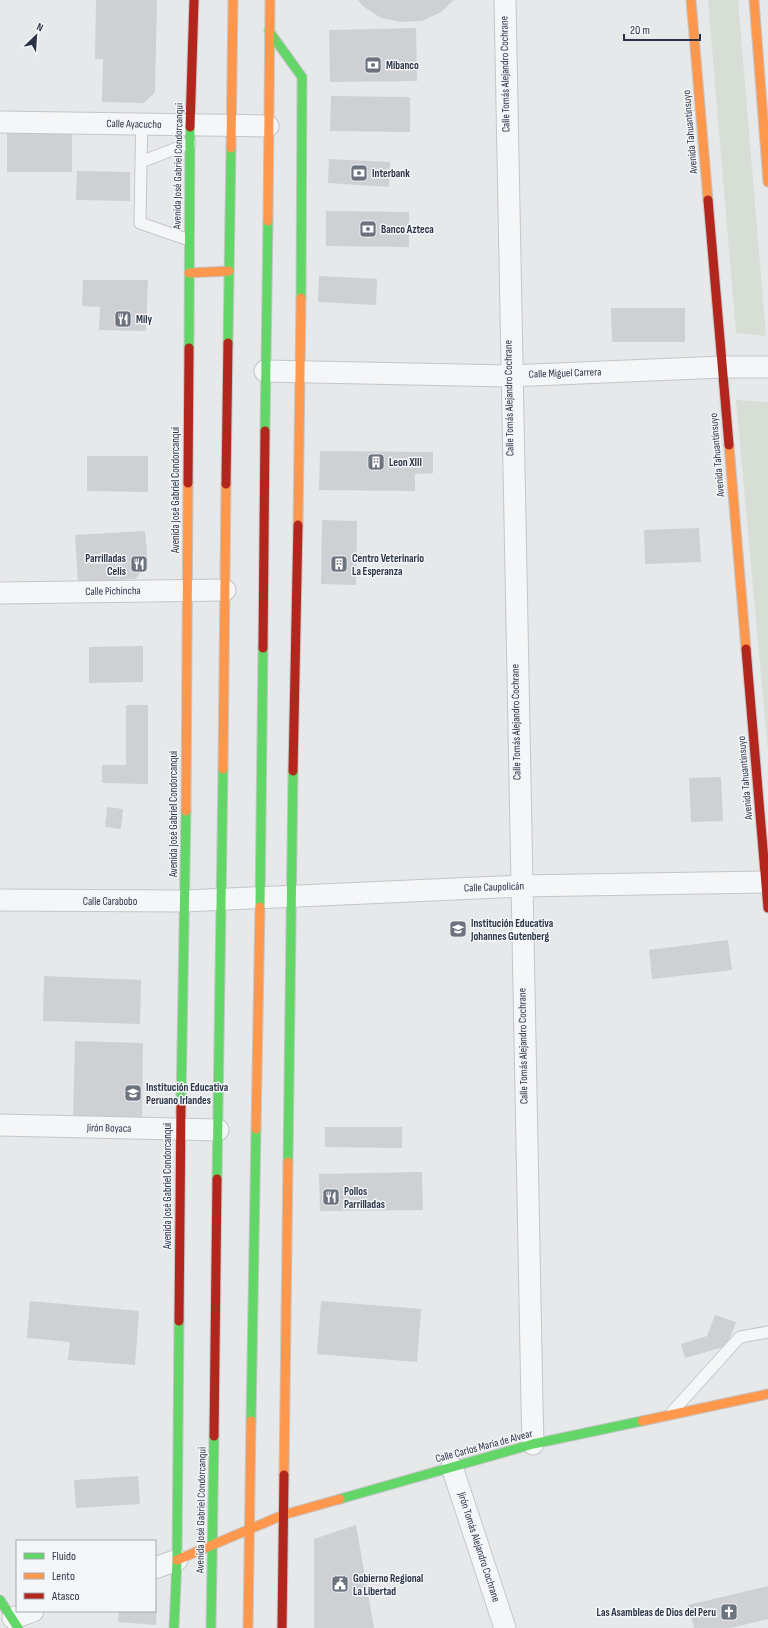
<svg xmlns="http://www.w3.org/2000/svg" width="768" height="1628" viewBox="0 0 768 1628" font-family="'Sofia Sans Condensed',sans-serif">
  <rect width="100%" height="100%" fill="#e6e8ea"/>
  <path fill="#d6ded6" d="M708,0H738L766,336L736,333Z
    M736,400L768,402V751Z"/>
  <path fill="#ced0d3" d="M96,0H157L155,92L144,103L102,102L103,59H95Z
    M358,0H454L441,12L422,21L401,22L381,18L364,7Z
    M416,28L417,81L330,82L329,30Z
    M331,96L410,97V132L330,131Z
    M7,133L72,134V172H7Z
    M329,159L390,162L389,187L328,183Z
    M77,171L130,172V201L76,200Z
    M326,211L409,212V247L326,246Z
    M319,276L377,279L376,305L318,302Z
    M83,280H148L146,331L99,330L100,307L82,306Z
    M611,308H685V342H612Z
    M320,451L433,452V473L415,474V491L319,490Z
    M87,456H148V492L87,491Z
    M322,520L357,521L356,585L321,584Z
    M699,528L701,562L645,564L644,530Z
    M145,531L148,565L135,579L78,582L75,535Z
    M143,646V682L89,683V647Z
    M126,705H148V784L102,783V765H126Z
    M721,777L723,821L691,822L689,778Z
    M107,807L123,809L121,829L105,827Z
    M728,940L732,970L652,979L649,950Z
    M44,976L141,980L140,1024L43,1021Z
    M75,1041L143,1043L142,1119L73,1117Z
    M325,1127H402V1148L325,1147Z
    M422,1172L423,1210L320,1211L319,1174Z
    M30,1301L139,1311L135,1365L68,1360L70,1342L27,1338Z
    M321,1301L421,1309L417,1362L317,1354Z
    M715,1315L736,1322L727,1346L685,1358L681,1344L707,1336Z
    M138,1476L140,1504L76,1508L74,1480Z
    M356,1525L374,1628H314V1539Z
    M768,1586V1619L731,1628H694L688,1605Z
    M155,1602H157L156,1625L118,1622L119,1611H155Z"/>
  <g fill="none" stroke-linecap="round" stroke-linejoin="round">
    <g stroke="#c4c6c8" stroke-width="13">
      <path id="lane" d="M141,162L142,123
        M189,240L140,223L141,162L190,143
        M672,1412L740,1337L768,1332"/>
    </g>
    <g stroke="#c4c6c8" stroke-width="23">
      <path id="street" d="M505,0C510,482 521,963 533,1444
        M0,122L268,126
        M265,371L509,376L722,367H768
        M0,593L225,590
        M0,900L185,901L519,886L768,882
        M0,1125L218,1130
        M452,1467L505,1628
        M155,1568L177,1560
        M13,1618L33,1611"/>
    </g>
    <g stroke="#c4c6c8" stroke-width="11">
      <path id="fast" d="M269,31L302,77L301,298
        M228,343L231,148
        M189,348L190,127
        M265,431L268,221
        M260,907L263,648
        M181,1103L186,811
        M288,1162L293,771
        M217,1179L223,769
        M251,1421L256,1129
        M340,1499L533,1444L642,1421
        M0,1600L18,1628
        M174,1628L177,1560L179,1321
        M211,1628L214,1436"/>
    </g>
    <g stroke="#c4c6c8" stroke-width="11">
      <path id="slow" d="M691,0L708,200
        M754,0L768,182
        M231,148L233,0
        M268,221L270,0
        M189,273L229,271
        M729,445L746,649
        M298,525L301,298
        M223,769L226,484
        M186,811L188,483
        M256,1129L260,907
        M642,1421L768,1394
        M284,1475L288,1162
        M177,1560L283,1515L340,1499
        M248,1628L251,1421"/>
    </g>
    <g stroke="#c4c6c8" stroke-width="11">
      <path id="jam" d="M190,127L194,0
        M708,200L729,445
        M188,483L189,348
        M226,484L228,343
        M263,648L265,431
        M746,649L768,908
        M293,771L298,525
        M179,1321L181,1103
        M214,1436L217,1179
        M282,1628L284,1475"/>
    </g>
    <use href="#lane" stroke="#f5f6f7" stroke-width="11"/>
    <use href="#street" stroke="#f5f6f7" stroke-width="21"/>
    <use href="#fast" stroke="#63d668" stroke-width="9"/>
    <use href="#slow" stroke="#ff974d" stroke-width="9"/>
    <use href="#jam" stroke="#b3261e" stroke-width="9"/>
  </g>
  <defs>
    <g id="bank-square" transform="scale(0.9)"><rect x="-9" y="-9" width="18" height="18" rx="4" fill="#6c737f" stroke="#f4f6f9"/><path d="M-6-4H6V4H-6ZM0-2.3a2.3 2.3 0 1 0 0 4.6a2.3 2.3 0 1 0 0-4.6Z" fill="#fff"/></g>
    <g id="restaurant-square" transform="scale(0.9)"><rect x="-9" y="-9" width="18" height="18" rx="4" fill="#6c737f" stroke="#f4f6f9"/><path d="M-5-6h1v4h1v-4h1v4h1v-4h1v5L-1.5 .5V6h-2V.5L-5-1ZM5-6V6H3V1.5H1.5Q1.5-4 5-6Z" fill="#fff"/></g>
    <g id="building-square" transform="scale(0.9)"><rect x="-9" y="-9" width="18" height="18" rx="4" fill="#6c737f" stroke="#f4f6f9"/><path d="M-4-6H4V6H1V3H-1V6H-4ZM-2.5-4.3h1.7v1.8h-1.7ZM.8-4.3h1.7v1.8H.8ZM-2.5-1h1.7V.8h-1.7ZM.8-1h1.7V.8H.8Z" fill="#fff"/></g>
    <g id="school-square" transform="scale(0.9)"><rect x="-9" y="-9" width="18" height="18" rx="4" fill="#6c737f" stroke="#f4f6f9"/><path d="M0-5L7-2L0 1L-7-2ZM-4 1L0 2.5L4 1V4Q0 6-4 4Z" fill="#fff"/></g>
    <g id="civic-square" transform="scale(0.9)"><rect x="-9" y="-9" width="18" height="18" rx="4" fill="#6c737f" stroke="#f4f6f9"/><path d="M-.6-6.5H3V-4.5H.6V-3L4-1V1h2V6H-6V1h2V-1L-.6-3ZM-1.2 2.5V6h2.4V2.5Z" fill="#fff"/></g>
    <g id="church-square" transform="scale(0.9)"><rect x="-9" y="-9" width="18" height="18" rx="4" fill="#6c737f" stroke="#f4f6f9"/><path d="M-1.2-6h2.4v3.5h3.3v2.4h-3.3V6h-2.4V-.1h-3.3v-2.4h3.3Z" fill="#fff"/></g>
  </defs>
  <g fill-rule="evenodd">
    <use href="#bank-square" x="373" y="65"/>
    <use href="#bank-square" x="359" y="173"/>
    <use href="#bank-square" x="368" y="229"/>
    <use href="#restaurant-square" x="123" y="319"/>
    <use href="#building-square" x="376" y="462"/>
    <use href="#restaurant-square" x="139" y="564"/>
    <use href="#building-square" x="339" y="564"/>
    <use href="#school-square" x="458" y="929"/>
    <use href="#school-square" x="133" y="1093"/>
    <use href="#restaurant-square" x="331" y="1197"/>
    <use href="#civic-square" x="340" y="1584"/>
    <use href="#church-square" x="729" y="1612"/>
  </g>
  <g text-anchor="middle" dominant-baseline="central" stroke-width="3" stroke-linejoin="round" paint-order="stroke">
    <g font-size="11" font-weight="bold" fill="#2b3445" stroke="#f4f6f9" text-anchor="start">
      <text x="386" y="65">Mibanco</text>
      <text x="372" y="173">Interbank</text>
      <text x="381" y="229">Banco Azteca</text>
      <text x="136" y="319">Mily</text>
      <text x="389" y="462">Leon XIII</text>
      <text x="126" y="558" text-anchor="end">Parrilladas<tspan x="126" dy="13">Celis</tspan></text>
      <text x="352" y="558">Centro Veterinario<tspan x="352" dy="13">La Esperanza</tspan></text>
      <text x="471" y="923">Institución Educativa<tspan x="471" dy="13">Johannes Gutenberg</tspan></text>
      <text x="146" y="1087">Institución Educativa<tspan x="146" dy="13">Peruano Irlandes</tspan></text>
      <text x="344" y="1191">Pollos<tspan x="344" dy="13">Parrilladas</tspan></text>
      <text x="353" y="1578">Gobierno Regional<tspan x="353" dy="13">La Libertad</tspan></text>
      <text x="716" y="1612" text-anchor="end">Las Asambleas de Dios del Peru</text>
    </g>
    <g font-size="11" fill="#2b3445" stroke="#f4f6f9">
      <text transform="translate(505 74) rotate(-91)">Calle Tomás Alejandro Cochrane</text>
      <text transform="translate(134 124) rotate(1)">Calle Ayacucho</text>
      <text transform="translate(690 132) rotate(-95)">Avenida Tahuantinsuyo</text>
      <text transform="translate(178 166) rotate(-89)">Avenida José Gabriel Condorcanqui</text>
      <text transform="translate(565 373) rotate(-2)">Calle Miguel Carrera</text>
      <text transform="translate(509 398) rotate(-91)">Calle Tomás Alejandro Cochrane</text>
      <text transform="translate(717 455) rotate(-95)">Avenida Tahuantinsuyo</text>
      <text transform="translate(175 490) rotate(-90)">Avenida José Gabriel Condorcanqui</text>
      <text transform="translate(113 591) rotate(-1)">Calle Pichincha</text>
      <text transform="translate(516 722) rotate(-91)">Calle Tomás Alejandro Cochrane</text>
      <text transform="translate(745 778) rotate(-95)">Avenida Tahuantinsuyo</text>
      <text transform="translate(173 814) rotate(-90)">Avenida José Gabriel Condorcanqui</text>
      <text transform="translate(494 887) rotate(-2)">Calle Caupolicán</text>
      <text x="110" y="901">Calle Carabobo</text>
      <text transform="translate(523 1046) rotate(-91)">Calle Tomás Alejandro Cochrane</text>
      <text transform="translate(109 1128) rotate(1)">Jirón Boyaca</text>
      <text transform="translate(167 1186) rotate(-90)">Avenida José Gabriel Condorcanqui</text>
      <text transform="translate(484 1446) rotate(-15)">Calle Carlos María de Alvear</text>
      <text transform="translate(201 1510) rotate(-89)">Avenida José Gabriel Condorcanqui</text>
      <text transform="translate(479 1547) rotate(72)">Jirón Tomás Alejandro Cochrane</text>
    </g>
  </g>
  <rect x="16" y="1540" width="140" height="72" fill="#f4f6f9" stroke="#a4a8b1"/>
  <rect x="24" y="1553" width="20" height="6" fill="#63d668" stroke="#a4a8b1"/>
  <text x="52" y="1560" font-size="12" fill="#2b3445">Fluido</text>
  <rect x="24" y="1573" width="20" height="6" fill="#ff974d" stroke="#a4a8b1"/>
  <text x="52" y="1580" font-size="12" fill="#2b3445">Lento</text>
  <rect x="24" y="1593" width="20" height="6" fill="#b3261e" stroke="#a4a8b1"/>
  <text x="52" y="1600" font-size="12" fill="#2b3445">Atasco</text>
  <g transform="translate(36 36) rotate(25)" stroke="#f4f6f9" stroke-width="3" paint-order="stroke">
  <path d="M0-3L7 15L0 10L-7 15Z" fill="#2b3445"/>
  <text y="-6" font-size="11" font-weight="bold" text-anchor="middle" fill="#2b3445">N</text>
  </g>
  <path d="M624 34v6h76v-6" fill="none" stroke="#2b3445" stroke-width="2"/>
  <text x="630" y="34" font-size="12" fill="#2b3445" stroke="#f4f6f9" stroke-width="3" paint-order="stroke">20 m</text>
</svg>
